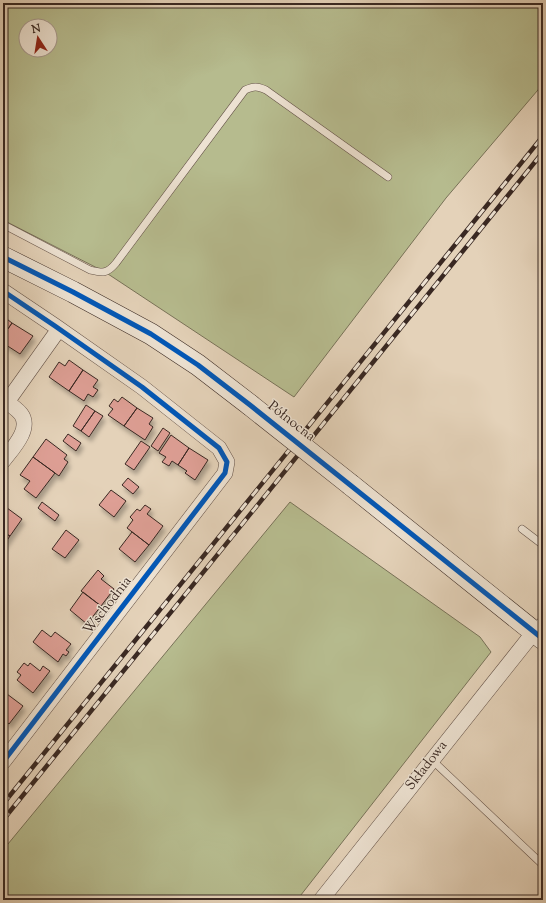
<svg xmlns="http://www.w3.org/2000/svg" width="546" height="903" viewBox="0 0 546 903" font-family="'Sorts Mill Goudy',serif">
  <defs>
    <filter id="shadow"><feDropShadow dx="2.5" dy="4.5" stdDeviation="2" flood-color="#0004"/></filter>
  </defs>
  <rect width="100%" height="100%" fill="#e4d2b9"/>
  <filter id="stains"><feTurbulence type="fractalNoise" baseFrequency=".005" numOctaves="4"/><feColorMatrix values="0 0 0 0 .2 0 0 0 0 .09 0 0 0 0 .02 0 0 0 .5 -.17"/></filter>
  <radialGradient id="worn" r=".72"><stop offset=".6" stop-color="#630" stop-opacity="0"/><stop offset="1" stop-color="#630" stop-opacity=".3"/></radialGradient>
  <path fill="#b6bb8e" stroke="#787258" fill-rule="evenodd" d="M3,3H543V84L446,198L294,397L105,272L3,220ZM26,26H50V50H26Z
    M290,502L480,637L491,652L297,900H3V850Z"/>
  <path fill="#de9f95" stroke="#392822" filter="url(#shadow)" d="M3,316L12,323L3,336Z
    M12,323L33,336L20,354L3,343V336Z
    M69,360L83,370L69,391L49,377L59,362L65,366Z
    M83,370L98,380L93,387L98,390L93,397L88,394L84,401L69,391Z
    M122,397L137,408L124,426L108,415L113,409L109,406L114,399L118,402Z
    M86,405L95,411L81,431L73,426Z
    M137,408L153,418L149,424L153,427L145,440L124,426Z
    M95,411L103,416L89,437L81,431Z
    M163,428L170,433L158,451L151,446Z
    M68,434L81,443L76,451L63,441Z
    M171,435L189,448L178,465L172,461L169,466L162,462L166,457L159,453Z
    M46,439L67,455L64,459L68,462L59,476L33,457Z
    M141,441L150,447L134,470L125,464Z
    M189,448L208,460L195,480L185,473L187,471L178,465Z
    M33,457L55,473L36,498L24,489L30,481L20,475Z
    M128,478L139,487L133,494L122,485Z
    M111,490L126,501L114,517L99,505Z
    M42,502L59,515L55,521L38,508Z
    M3,505L22,519L10,536L3,532Z
    M145,505L151,509L147,514L163,526L149,545L127,528L133,520L130,517L137,509L140,511Z
    M66,530L79,540L65,558L52,549Z
    M3,532L10,536L3,546Z
    M132,532L149,545L135,562L119,549Z
    M98,570L104,576L101,579L114,589L101,606L81,591Z
    M83,592L101,606L87,624L70,610Z
    M42,630L51,637L55,632L71,644L66,650L69,652L66,656L63,654L58,662L33,642Z
    M24,663L28,666L30,663L40,671L43,666L50,671L33,693L17,680L21,675L17,672Z
    M3,691L23,706L9,724L3,719Z"/>
  <g fill="none" stroke-linecap="round" stroke-linejoin="round">
    <g stroke="#645248" stroke-width="8">
      <path id="lane" d="M3,225L6,226L90,270C103,273 107,274 116,263L245,90C254,86 257,86 266,90L388,177
        M522,529L543,545
        M534,631L543,618
        M432,760L543,865"/>
    </g>
    <g stroke="#645248" stroke-width="16">
      <path id="street" d="M3,291L55,326L142,387L219,448L227,462L225,473L3,762
        M3,400C8,403 17,409 21,414C32,429 12,449 3,461
        M7,402L59,329
        M321,900L534,632"/>
    </g>
    <g stroke="#392822" stroke-width="22">
      <path id="secondary" d="M3,257L73,292L151,334L198,365L250,405
        M351,485L543,639"/>
    </g>
    <use href="#lane" stroke="#ede2d2" stroke-width="7"/>
    <use href="#street" stroke="#ede2d2" stroke-width="15"/>
    <use href="#secondary" stroke="#ede2d2" stroke-width="21"/>
    <g stroke="#392822" stroke-width="4.5">
      <path id="rail" d="M3,804L543,136
        M3,820L543,152"/>
    </g>
    <use href="#rail" stroke="#ede2d2" stroke-width="3" stroke-dasharray="9" stroke-linecap="butt"/>
    <g stroke="#392822" stroke-width="22" stroke-linecap="butt">
      <path id="secondary-bridge" d="M250,405L351,485"/>
    </g>
    <use href="#secondary-bridge" stroke="#ede2d2" stroke-width="21"/>
    <g stroke="#ede2d2" stroke-width="8">
      <path id="cycleway" d="M3,257L73,292L151,334L198,365L250,405L543,639
        M3,291L55,326L142,387L219,448L227,462L225,473L3,762"/>
    </g>
    <use href="#cycleway" stroke="#0057b8" stroke-width="5"/>
  </g>
  <g text-anchor="middle" dominant-baseline="central" stroke-width="3" stroke-linejoin="round" paint-order="stroke">
    <g font-size="14" fill="#392822" stroke="#ede2d2">
      <text transform="translate(291 422) rotate(38)">Północna</text>
      <text transform="translate(108 606) rotate(-52)">Wschodnia</text>
      <text transform="translate(427 766) rotate(-52)">Składowa</text>
    </g>
  </g>
  <rect width="546" height="903" fill="none" stroke="#e4d2b9" stroke-width="16"/>
  <rect x="4" y="4" width="538" height="895" fill="none" stroke="#392822" stroke-width="2"/>
  <rect x="8" y="8" width="530" height="887" fill="none" stroke="#392822"/>
  <g transform="translate(38 38) rotate(348)"><circle r="19" fill="#ede2d2" stroke="#a5988c"/>
  <path d="M0-3L7 15L0 10L-7 15Z" fill="#8f2418"/>
  <text y="-6" font-size="11" font-weight="bold" text-anchor="middle" fill="#392822">N</text>
  </g>
  <rect width="100%" height="100%" filter="url(#stains)"/>
  <rect width="100%" height="100%" fill="url(#worn)"/>
</svg>
